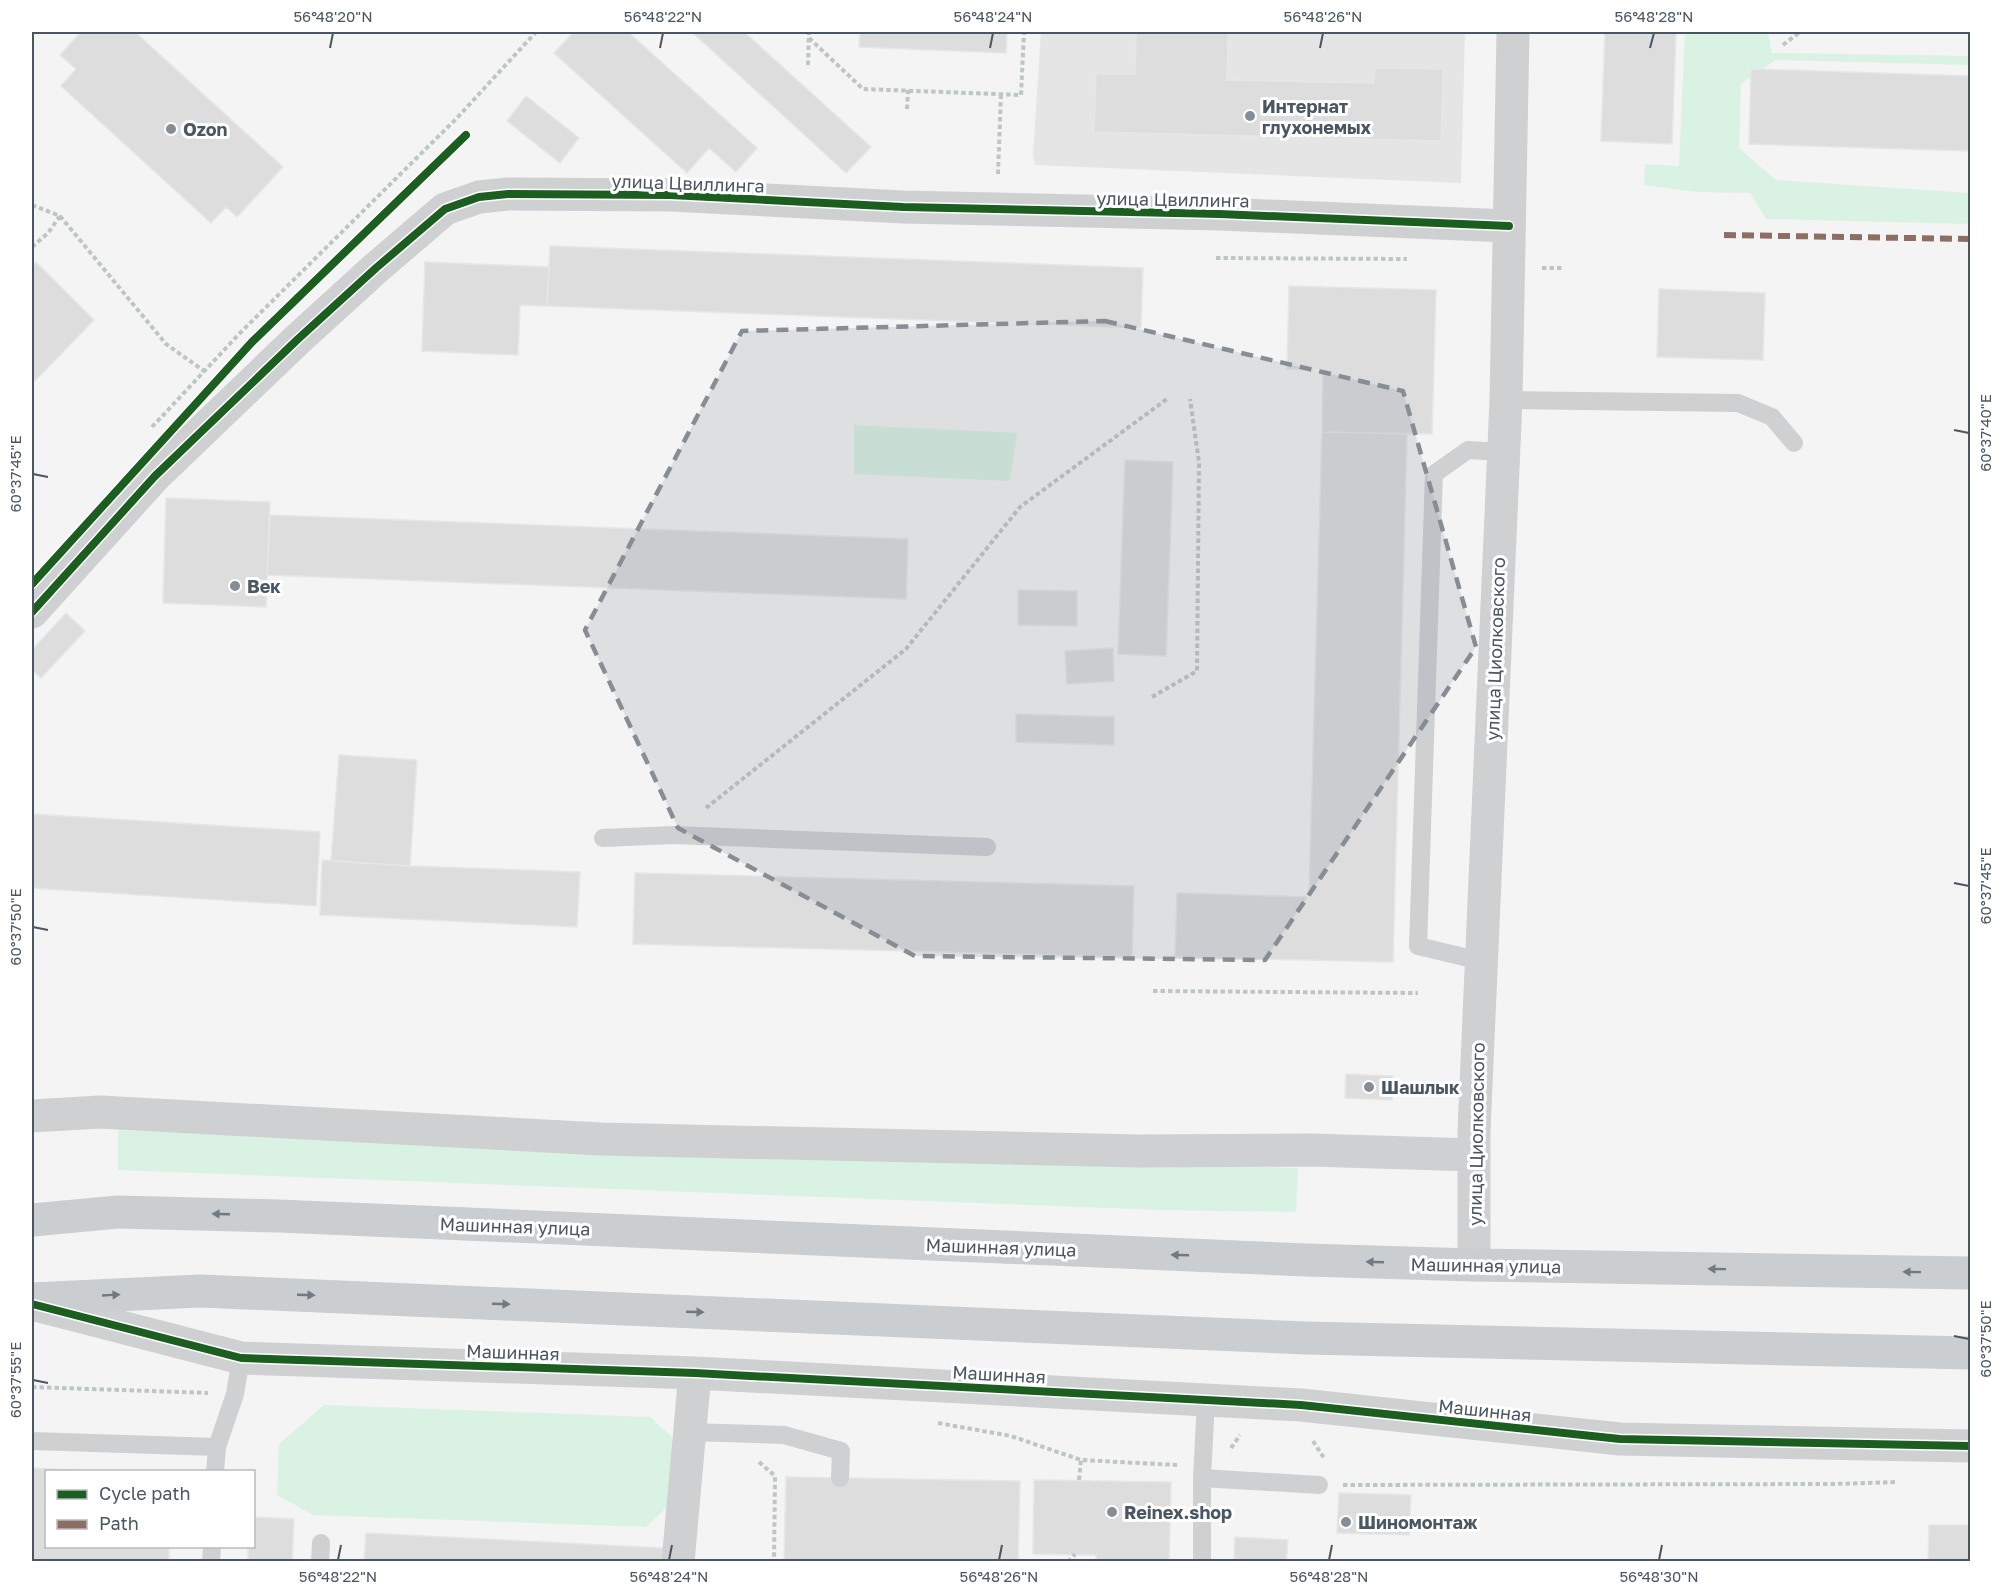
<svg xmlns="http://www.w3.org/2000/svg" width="2002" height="1593" viewBox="0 0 2002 1593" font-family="'Golos Text',sans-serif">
  <rect width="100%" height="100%" fill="#f4f4f4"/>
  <path fill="#e6e5e6" d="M1041,32H1465L1461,183L1035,165L1033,155Z"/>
  <path fill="#d9f2e3" d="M1685,32H1768L1772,53L1970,56V65L1776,60L1741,84L1739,148L1776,180L1970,193V224L1766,219L1750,193L1695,192L1644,185L1645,164L1679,166Z
    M854,425L1017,433L1010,481L854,474Z
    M118,1130L362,1140L1298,1168L1296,1212L1162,1210L118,1170Z
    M324,1405L650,1417L672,1437L676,1473L666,1508L646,1527L313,1515L277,1495L279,1444Z"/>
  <path fill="#ddddde" stroke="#e5e6e7" stroke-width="1.5" d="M81,32H135L283,167L237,217L226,207L211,223L61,86L76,69L60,55Z
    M574,32H628L757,148L736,172L709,148L687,173L554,53Z
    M692,32H744L871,147L846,173Z
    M860,32H1007L1006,53L859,47Z
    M1136,32H1228L1227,80L1374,83L1375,68L1443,69L1441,141L1094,132L1096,74H1135Z
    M1605,32H1676L1672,144L1601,141Z
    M1751,69L1970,76V151L1749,144Z
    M526,96L579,138L560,163L507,121Z
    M550,246L1143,268L1141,328L547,306Z
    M36,262L94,320L32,384V267Z
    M425,262L549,267L547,306L520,305L518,355L422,351Z
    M1289,286L1436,290L1432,434L1322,432L1323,370L1287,369Z
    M1659,289L1765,293L1763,360L1657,357Z
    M1322,432L1407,434L1393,962L1175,957L1177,893L1309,897Z
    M1125,460L1173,462L1166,656L1118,654Z
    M166,498L270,502L266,607L163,603Z
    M270,515L908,539L906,599L267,575Z
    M1018,590L1077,591V626L1018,625Z
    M66,613L85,631L41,678L32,670V650Z
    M1113,648L1114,681L1067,684L1065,651Z
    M1016,714L1114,717V745L1016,742Z
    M339,755L417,760L410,866L331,861Z
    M32,814L320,832L316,906L32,888Z
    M322,860L410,866L580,872L577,927L320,915Z
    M635,873L1134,886L1132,957L633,944Z
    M1346,1074L1393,1076L1392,1100L1345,1098Z
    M32,1468L106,1472H46V1546H169V1562H32Z
    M786,1477L1020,1481L1018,1562H784Z
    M1034,1480L1171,1482L1169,1562H1096V1555L1033,1554Z
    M1339,1493L1411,1495L1409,1535L1337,1533Z
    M254,1517L294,1519L292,1562H248V1546H254Z
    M1929,1525H1970V1561L1928,1560Z
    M366,1533L663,1548V1562H364Z
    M1235,1537L1288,1540L1286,1562H1234Z"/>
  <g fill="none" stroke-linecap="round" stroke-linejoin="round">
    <path stroke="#bcc7c4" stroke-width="4" stroke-dasharray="4.5 3" stroke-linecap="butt" d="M809,38L863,89L1021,95L1024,32
      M1783,45L1800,32
      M808,65L809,32
      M907,109L908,90
      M998,174L1001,94
      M32,205L60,216L166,344L204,371
      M32,247L48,233L60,216
      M1216,258L1407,259
      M1542,268H1563
      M152,427L240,333L456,119L536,32
      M1152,697L1197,671L1199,462L1190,399
      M706,808L906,649L1020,507L1167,399
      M1153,991L1418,993
      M32,1387L208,1393
      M938,1423L1011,1436L1081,1460L1177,1465
      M1313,1441L1324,1458
      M1231,1448L1240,1435
      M759,1462L775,1476L774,1562
      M1079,1480L1081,1460
      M1343,1485L1834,1484L1897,1482
      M1068,1562L1075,1554"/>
    <path stroke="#ced0d2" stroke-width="18" d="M1506,400L1738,403L1772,417L1794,443
      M603,838L673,835L987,847
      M1481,961L1418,946L1434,474L1468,450L1503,452
      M690,1432L784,1435L841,1451L840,1478
      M32,1441L217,1447
      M215,1472L217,1447L235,1394L241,1358
      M1202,1478L1319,1485
      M211,1562L212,1546
      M320,1562L321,1543
      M1202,1562V1478L1206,1400"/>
    <path stroke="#ced0d2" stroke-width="33" d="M32,612L155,476L298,339L376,268L445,209L479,197L508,194L670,195L903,207L1219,214L1509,226
      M32,1116L100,1112L601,1139L1139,1151L1311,1150L1474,1155
      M1474,1265V1131L1506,400L1513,32
      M32,1304L241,1358L695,1373L1301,1405L1620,1439L1970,1446
      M678,1562L695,1373"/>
    <path stroke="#caced1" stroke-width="33" d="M32,1220L118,1212L279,1216L1307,1260L1474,1265L1970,1273
      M32,1299L200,1291L1306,1338L1970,1353"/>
    <path stroke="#8d6e63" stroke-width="6" stroke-dasharray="12 6" stroke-linecap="butt" d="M1724,235L1970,239"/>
    <g stroke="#fff" stroke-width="11">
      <path id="cycleway" d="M32,584L252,342L466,135
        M32,612L155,476L298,339L376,268L445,209L479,197L508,194L670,195L903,207L1219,214L1509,226
        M32,1304L241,1358L695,1373L1301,1405L1620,1439L1970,1446"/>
    </g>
    <use href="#cycleway" stroke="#1b5e20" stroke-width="8"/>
  </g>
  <defs><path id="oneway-solid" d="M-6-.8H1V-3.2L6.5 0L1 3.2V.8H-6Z" transform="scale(1.5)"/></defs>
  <g fill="#707a83">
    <use href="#oneway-solid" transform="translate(221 1214) rotate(-178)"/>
    <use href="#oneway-solid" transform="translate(1180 1255) rotate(-178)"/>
    <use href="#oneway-solid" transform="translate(1375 1262) rotate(-178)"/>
    <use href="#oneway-solid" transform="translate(1717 1269) rotate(-179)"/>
    <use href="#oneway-solid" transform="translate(1912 1272) rotate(-179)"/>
    <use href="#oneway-solid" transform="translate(111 1295) rotate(-3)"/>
    <use href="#oneway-solid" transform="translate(306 1295) rotate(2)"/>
    <use href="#oneway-solid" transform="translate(501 1304) rotate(2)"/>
    <use href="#oneway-solid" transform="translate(695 1312) rotate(2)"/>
  </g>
  <path fill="#868d94" fill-opacity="0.2" stroke="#868d94" stroke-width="4.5" stroke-dasharray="12 8" stroke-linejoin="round" d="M1105,321L1403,391L1476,647L1265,960L915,956L678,828L585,630L742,331Z"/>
  <path fill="none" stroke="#4a5661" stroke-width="2" d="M330,48L333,33M660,48L663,33M990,48L993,33M1320,48L1323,33M1650,48L1654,33M1954,430L1969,433M33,474L48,477M1954,883L1969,886M33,927L48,930M1954,1336L1969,1339M33,1380L48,1383M338,1560L341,1545M669,1560L672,1545M999,1560L1002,1545M1329,1560L1332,1545M1659,1560L1662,1545"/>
  <g fill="#868d94" stroke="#fff" stroke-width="2">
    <circle cx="1250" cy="116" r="6"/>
    <circle cx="171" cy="129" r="6"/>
    <circle cx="235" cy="586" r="6"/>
    <circle cx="1369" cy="1087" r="6"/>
    <circle cx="1112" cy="1512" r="6"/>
    <circle cx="1346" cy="1522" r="6"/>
  </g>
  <g text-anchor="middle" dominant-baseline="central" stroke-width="6" stroke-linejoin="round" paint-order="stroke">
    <g font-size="18" font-weight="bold" fill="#4a5661" stroke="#fff" text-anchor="start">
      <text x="1262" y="106">Интернат<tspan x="1262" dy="21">глухонемых</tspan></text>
      <text x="183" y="129">Ozon</text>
      <text x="247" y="586">Век</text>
      <text x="1381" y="1087">Шашлык</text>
      <text x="1124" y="1512">Reinex.shop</text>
      <text x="1358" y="1522">Шиномонтаж</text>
    </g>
    <g font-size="18" fill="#4a5661" stroke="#fff">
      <text transform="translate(688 183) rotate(2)">улица Цвиллинга</text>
      <text transform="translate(1173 199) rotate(1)">улица Цвиллинга</text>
      <text transform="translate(1495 649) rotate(-88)">улица Циолковского</text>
      <text transform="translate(1476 1134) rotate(-89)">улица Циолковского</text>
      <text transform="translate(515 1226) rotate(2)">Машинная улица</text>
      <text transform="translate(1001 1247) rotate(2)">Машинная улица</text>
      <text transform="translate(1486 1265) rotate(1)">Машинная улица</text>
      <text transform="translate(513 1352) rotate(2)">Машинная</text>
      <text transform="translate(999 1374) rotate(3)">Машинная</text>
      <text transform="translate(1485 1410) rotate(6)">Машинная</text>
    </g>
  </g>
  <rect width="2002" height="1593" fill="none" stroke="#ffffff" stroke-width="66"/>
  <rect x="45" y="1470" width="210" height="78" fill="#ffffff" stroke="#b7bbc0" stroke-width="1.5"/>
  <rect x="57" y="1490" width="30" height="9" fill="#1b5e20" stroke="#b7bbc0" stroke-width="1.5"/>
  <text x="99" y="1500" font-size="18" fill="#4a5661">Cycle path</text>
  <rect x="57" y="1520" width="30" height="9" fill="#8d6e63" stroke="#b7bbc0" stroke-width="1.5"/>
  <text x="99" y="1530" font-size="18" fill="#4a5661">Path</text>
  <rect x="33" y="33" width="1936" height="1527" fill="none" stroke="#4a5661" stroke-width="2"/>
  <g font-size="15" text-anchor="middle" fill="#4a5661">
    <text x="333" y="22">56°48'20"N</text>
    <text x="663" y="22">56°48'22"N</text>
    <text x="993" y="22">56°48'24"N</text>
    <text x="1323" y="22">56°48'26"N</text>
    <text x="1654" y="22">56°48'28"N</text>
    <text transform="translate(1986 433) rotate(-90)" y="5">60°37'40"E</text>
    <text transform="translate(16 474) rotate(-90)" y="5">60°37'45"E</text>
    <text transform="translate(1986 886) rotate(-90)" y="5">60°37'45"E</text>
    <text transform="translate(16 927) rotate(-90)" y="5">60°37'50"E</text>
    <text transform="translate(1986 1339) rotate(-90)" y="5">60°37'50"E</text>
    <text transform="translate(16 1380) rotate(-90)" y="5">60°37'55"E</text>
    <text x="338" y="1582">56°48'22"N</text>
    <text x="669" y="1582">56°48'24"N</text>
    <text x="999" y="1582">56°48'26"N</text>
    <text x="1329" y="1582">56°48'28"N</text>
    <text x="1659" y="1582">56°48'30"N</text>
  </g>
</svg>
